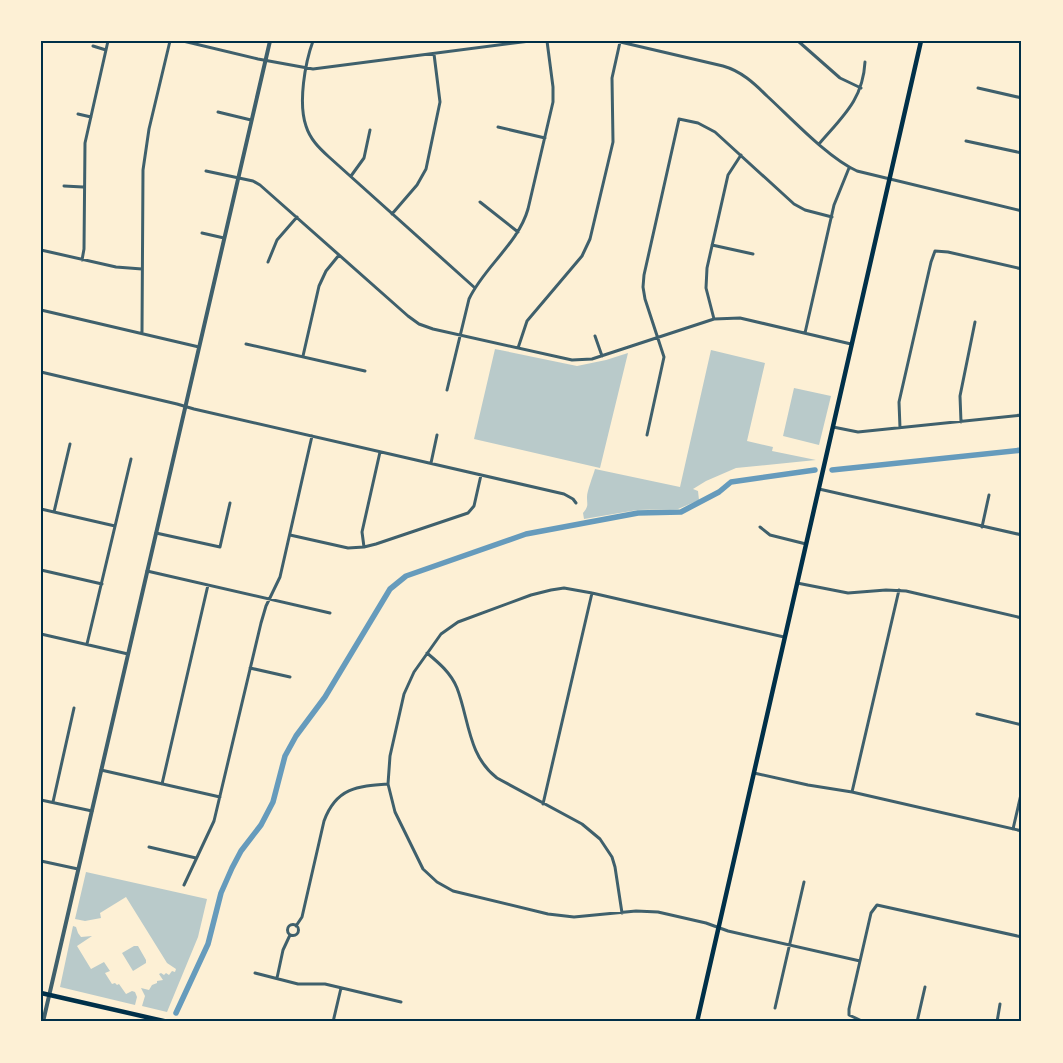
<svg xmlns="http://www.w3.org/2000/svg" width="1063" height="1063" viewBox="0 0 1063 1063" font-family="Arial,sans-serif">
  <rect width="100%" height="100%" fill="#fdf0d5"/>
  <path fill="#b9caca" d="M495,349L577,366L606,360L628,353L600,468L474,439Z
    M711,350L765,363L747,441L773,447L772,451L816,460L736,468L706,481L693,489L698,491L699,500L678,509L637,510L584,519L583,513C589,506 587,505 587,497C587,491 593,476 595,469L680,487Z
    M794,388L831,396L819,445L783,436Z
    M86,872L207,899L198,937L167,1012L142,1006L145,996L141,988L149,990L152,985L157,983V981L163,980L159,974L161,973L164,975L166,973L169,975L172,971L175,972L176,969L167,963L126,897L100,913L101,918L85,921L75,919Z
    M73,926L76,927L78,933L81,937L92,936L77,946L91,969L104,962L110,971L105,973L112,984L115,983L117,985L119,984L126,994L132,991L135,992L137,997L135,1005L60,987Z
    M134,946H138L146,960V963L133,971L122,953Z"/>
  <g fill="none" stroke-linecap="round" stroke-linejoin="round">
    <path stroke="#669bbc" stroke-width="5.5" d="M832,470L1022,450
      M176,1013L208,944L221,893L232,868L241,851L261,825L273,802L285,756L296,736L325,697L390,589L406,576L526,534L638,513L681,512L719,492L731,482L815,470"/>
    <path stroke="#3f606c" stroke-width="3" d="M183,41L258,59L313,69L530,41
      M313,41C305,63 298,103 306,126C310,139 319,148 329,157L475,288
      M616,41L723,66C741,71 754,83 767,96C791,118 828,158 857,171L1022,211
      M798,41L840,78L861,88
      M1017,41L1022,42
      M93,46L106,50
      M978,88L1022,98
      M218,112L251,120
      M78,114L91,117
      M498,127L545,138
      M966,141L1022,153
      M819,144C842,117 863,100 865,62
      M206,171L253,181L260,185L408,316L419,324L433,329L572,360L592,359L714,319L740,318L851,344
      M351,176L364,158L370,130
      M64,186L83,187
      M480,202L518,232
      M392,214L417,185L426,169L440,102L434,54
      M202,233L224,238
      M712,245L753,254
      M41,250L116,267L142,269
      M82,260L84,249L85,143L108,41
      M268,262L277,240L297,217
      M41,310L199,347
      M714,319L706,288L707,268L728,175L741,155
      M142,332L143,170L149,129L170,41
      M805,333L834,205L849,168
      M595,336L602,356
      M246,344L365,371
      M518,348L527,321L582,256L590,239L613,142L612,78L620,42
      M303,356L319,286L326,271L339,255
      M41,372L177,404L194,409L564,494L573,499L576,503
      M447,390L469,299C484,267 518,244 528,209L553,102V87L547,41
      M1021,415L1022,383
      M961,422L960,396L975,322
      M833,427L858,432L1022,415
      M900,428L899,402L931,262L935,251L948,252L1022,269
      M647,435L664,357L645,299L643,287L644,275L679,119L698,123L715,132L794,204L805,210L832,217
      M431,463L437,435
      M819,489L1022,535
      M41,509L115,526
      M54,512L70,444
      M760,527L770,535L806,544
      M982,527L989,495
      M156,533L220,547L230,503
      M290,535L348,548L364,547L376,544L468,513L474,506L481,475
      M364,547L362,532L380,452
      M41,570L102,584
      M147,571L330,613
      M797,583L848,593L886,590L906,591L1022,618
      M41,634L128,654
      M784,637L592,593L564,588L551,590L531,595L458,622L441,634L414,672L404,694L390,756L388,784L395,812L423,869L437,882L453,891L548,914L574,917L636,911L658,912L706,923L728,931L860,961
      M87,644L131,459
      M427,653C439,663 451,673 457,688C469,719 468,756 497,778L582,824L600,839L612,857L615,867L622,913
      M250,668L290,677
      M977,714L1022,725
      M101,770L220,797
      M754,773L808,785L852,792L1022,831
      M162,784L208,585
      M852,792L899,590
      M41,800L92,811
      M53,802L74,708
      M543,804L592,593
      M1013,829L1022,790
      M149,847L196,858
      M41,861L78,869
      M184,885L214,821L261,623L266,606L280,577L312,436
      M287.5 930a5.5 5.5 0 1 1 11 0a5.5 5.5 0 1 1-11 0Z
      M296,926L302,917L324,821C336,788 357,786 388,784
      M255,973L298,984H325L401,1002
      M277,978L283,950L290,935
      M775,1008L804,882
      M333,1022L341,988
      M864,1022L849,1015V1009L871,913L877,905L1022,937
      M917,1022L925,987
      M997,1022L1000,1004"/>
    <path stroke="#3f606c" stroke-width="4" d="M43,1022L270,41"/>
    <path stroke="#003049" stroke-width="4.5" d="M41,993L168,1022
      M697,1022L921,41"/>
  </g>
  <rect width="1063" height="1063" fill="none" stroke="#fdf0d5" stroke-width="85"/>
  <rect x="42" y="42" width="978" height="978" fill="none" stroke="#003049" stroke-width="2"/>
</svg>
